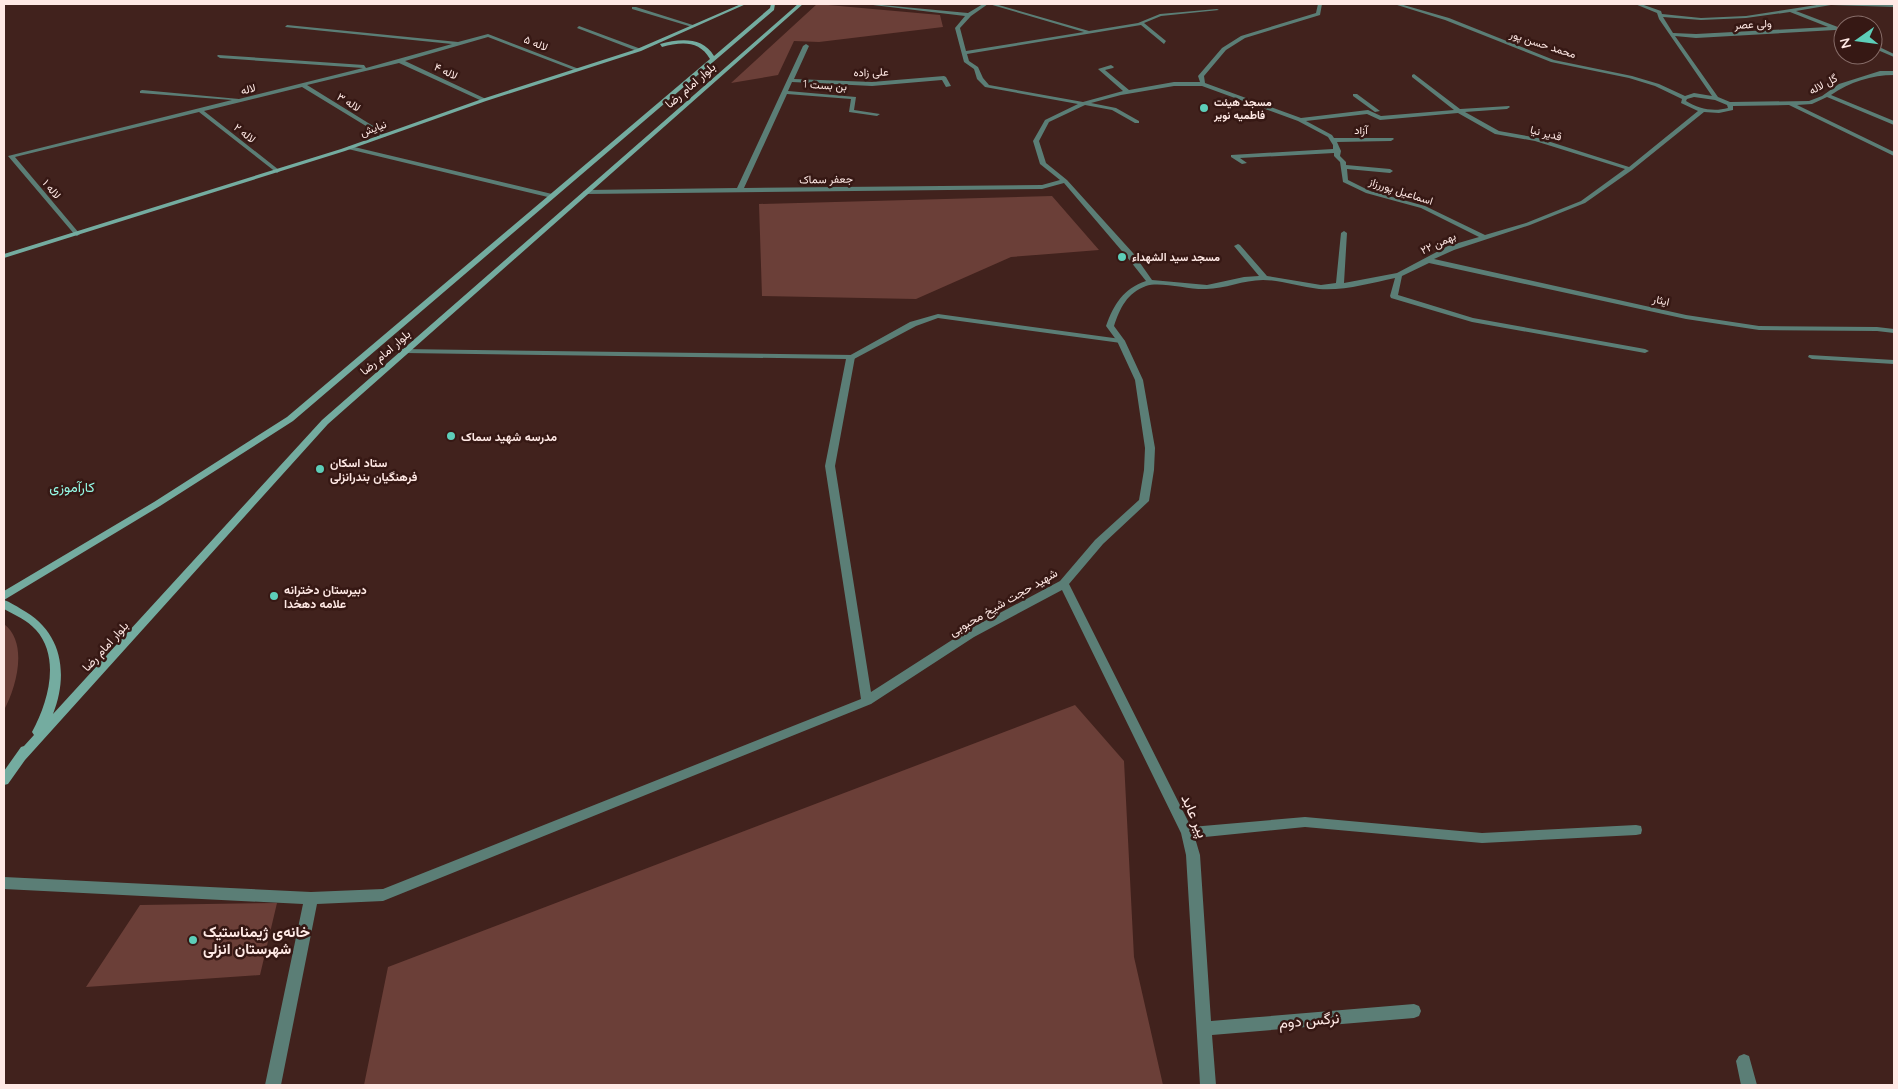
<svg xmlns="http://www.w3.org/2000/svg" width="1898" height="1089" viewBox="0 0 1898 1089" font-family="Quicksand,Vazirmatn,sans-serif">
  <rect width="100%" height="100%" fill="#41221d"/>
  <path fill="#6b3f38" d="M817,4L940,15L943,27L819,42L794,41L778,75L731,83Z
    M1052,196L1099,250L1011,257L916,299L762,296L759,204Z
    M4,624C29,643 16,688 4,710Z
    M1075,705L1124,761L1134,957L1163,1085H364L388,967Z
    M277,903L260,975L86,987L140,905Z"/>
  <g fill="none" stroke-linecap="round" stroke-linejoin="round">
    <path fill="#5b7e76" fill-rule="evenodd" d="M938,314L1121,339L1125,341L1121,343L938,318L916,326L854,359H851L847,357L910,322Z"/>
    <path fill="#5b7e76" fill-rule="evenodd" d="M871,4L968,13L983,4H988L971,16L960,28L966,51L1084,32L989,4H995L1089,31L1138,23L1160,14L1217,9L1219,10L1161,16L1144,23L1166,41L1164,44L1141,25L967,54L969,61L978,67L983,78L989,85L1083,102L1123,91L1098,69L1111,65L1114,67L1113,68L1105,70L1129,90L1174,82H1200L1198,76L1222,48L1241,36L1316,13L1318,4H1322L1320,15L1245,38L1226,50L1204,76L1205,83L1301,118L1368,110L1381,116L1454,110L1412,77V75L1414,74L1460,109L1509,106L1510,107L1507,109L1465,112L1499,131L1538,138L1629,167L1698,111L1681,103L1682,99L1655,86L1629,78L1551,62L1445,20L1394,4H1400L1449,18L1554,60L1632,76L1659,84L1685,96L1694,93L1712,96L1659,19L1657,13L1635,4H1641L1661,11L1662,14L1701,18L1746,16L1823,4L1894,5V7L1831,5L1796,11L1843,29V32L1835,30L1696,38L1675,36L1718,97L1730,102L1809,101L1822,96L1839,84L1880,71H1894V75C1872,75 1849,82 1831,95L1894,121V125L1827,97L1812,104L1797,105L1894,152V156L1789,105L1733,106V110L1719,113L1704,112L1632,170L1585,203L1530,225L1454,250L1434,259L1686,315L1759,326L1877,327L1894,329V333L1877,331L1759,330L1686,319L1429,263L1402,276L1398,295L1473,318L1645,349L1649,351L1645,353L1472,322L1391,298L1390,296L1395,278C1371,283 1344,291 1319,289C1300,287 1281,280 1263,280C1243,280 1225,289 1206,289C1190,290 1160,281 1146,286C1127,293 1120,308 1114,326L1125,341L1143,380L1155,448L1154,470L1149,501L1103,544L1069,584L1191,827L1305,817L1482,833L1636,825L1641,826L1642,830L1641,834L1636,835L1482,843L1305,827L1195,838L1200,855L1211,1021L1414,1004L1419,1006L1421,1011L1419,1016L1414,1018L1212,1035L1216,1085H1200L1186,855L1181,833L1062,590L974,637L871,704L383,901L317,904L281,1085H265L303,904L4,889V877L311,892L383,889L861,699L825,466L846,359L405,353H402V349L854,355L855,357L835,466L871,692L966,631L1060,581L1095,540L1139,500L1144,470L1145,448L1135,380L1117,341L1106,326C1114,304 1123,289 1146,281L1127,257L1064,183L1042,189L586,194L583,192L586,190L737,188L803,46L806,44L809,46L794,79L872,82L944,76L946,77L951,86L946,87L942,80L872,86L792,82L788,91L856,97L854,110L880,114L877,116L849,112L851,99L787,94L744,188L1042,185L1060,180L1040,164L1033,141L1045,120L1078,104L985,87L977,79L974,69L964,62L955,28L965,16L873,5ZM1790,12L1828,27L1696,34L1673,33L1663,17L1701,20L1746,18ZM1174,86H1202L1298,121L1328,137L1333,145V149L1231,155V157L1242,164L1247,163L1240,158L1334,153V156L1340,162L1343,182L1366,193L1421,208L1479,237L1448,246L1397,273L1344,283L1347,233L1344,231L1341,233L1336,283L1321,285L1267,276L1240,245L1238,244L1234,246L1259,276L1244,277L1207,285L1152,280L1133,253L1067,180L1046,163L1039,141L1049,122L1085,105L1112,110L1135,123H1139V121L1116,108L1091,103L1121,95ZM1694,97L1715,100L1727,105L1728,108C1713,112 1699,109 1686,101L1687,99ZM1458,113L1495,134L1535,141L1625,169L1581,201L1526,223L1485,235L1425,206L1370,191L1348,180L1347,169L1390,173L1393,171L1390,169L1346,165V162L1340,156L1341,151L1337,142L1391,141L1394,139L1393,138H1334L1332,135L1306,121L1367,114L1380,120Z
      M632,7H636L696,26L692,27L632,9Z
      M287,25L458,42L488,34L579,69L574,70L488,37L405,61L486,99V101H482L399,63L307,85L386,134V136L384,137L302,87L204,111L279,170L280,171L277,173L199,112L15,157L79,233L80,234L77,236L75,235L8,156L232,100L140,93V91L142,90L239,99L363,68L220,58L217,56L218,55L364,65L366,68L452,44L285,27Z
      M579,26L641,49L642,50L637,51L577,28Z
      M1873,44L1894,54V57L1873,48Z
      M1353,94H1357L1380,111L1375,112L1353,96Z
      M350,146L552,194L555,196L552,198L348,149V147Z
      M1809,355L1894,360V364L1812,359L1808,357Z
      M1744,1054L1749,1056L1757,1085H1741L1736,1061L1739,1056Z"/>
    <path fill="#74aca0" fill-rule="evenodd" d="M741,4H746L641,51L486,101L345,151L4,258V254L341,149L482,99L637,49Z
      M771,4H775L774,10L293,421L160,506L4,600V591L154,502L287,417L710,59C699,40 681,42 662,47L660,44C679,39 702,36 714,56L770,8Z
      M798,4H803L328,424L25,760L8,784L4,785V771L21,747L24,746L34,735L32,732C48,703 61,658 36,630C27,620 15,615 4,609V600C10,602 16,606 21,609C62,631 69,673 53,714L322,420Z"/>
  </g>
  <g fill="#5dceb9" stroke="#361814" stroke-width="2">
    <circle cx="1204" cy="108" r="5"/>
    <circle cx="1122" cy="257" r="5"/>
    <circle cx="451" cy="436" r="5"/>
    <circle cx="320" cy="469" r="5"/>
    <circle cx="274" cy="596" r="5"/>
    <circle cx="193" cy="940" r="5"/>
  </g>
  <g text-anchor="middle" dominant-baseline="central" stroke-width="5" stroke-linejoin="round" paint-order="stroke">
    <g font-size="11" fill="#ffe9e5" stroke="#361814">
      <text transform="translate(1753 24) rotate(-3)">ولی عصر</text>
      <text transform="translate(536 43) rotate(21)">لاله ۵</text>
      <text transform="translate(1543 44) rotate(18)">محمد حسن پور</text>
      <text transform="translate(446 71) rotate(25)">لاله ۴</text>
      <text transform="translate(871 72) rotate(-1)">علی زاده</text>
      <text transform="translate(1823 84) rotate(-28)">گل لاله</text>
      <text transform="translate(825 85) rotate(4)">بن بست 1</text>
      <text transform="translate(248 89) rotate(-14)">لاله</text>
      <text transform="translate(349 102) rotate(32)">لاله ۳</text>
      <text transform="translate(373 128) rotate(-20)">نیایش</text>
      <text x="1361" y="130">آزاد</text>
      <text transform="translate(245 133) rotate(38)">لاله ۲</text>
      <text transform="translate(1546 133) rotate(14)">قدیر نیا</text>
      <text transform="translate(826 179) rotate(-1)">جعفر سماک</text>
      <text transform="translate(52 189) rotate(49)">لاله ۱</text>
      <text transform="translate(1401 191) rotate(18)">اسماعیل پوررزاز</text>
      <text transform="translate(1438 243) rotate(-25)">۲۲ بهمن</text>
      <text transform="translate(1661 300) rotate(12)">ایثار</text>
    </g>
    <g font-size="11" font-weight="bold" fill="#ffe9e5" stroke="#361814" text-anchor="start">
      <text x="1214" y="102">مسجد هیئت<tspan x="1214" dy="13">فاطمیه نویر</tspan></text>
      <text x="1132" y="257">مسجد سید الشهداء</text>
    </g>
    <g font-size="12" fill="#ffe9e5" stroke="#361814">
      <text transform="translate(690 85) rotate(-41)">بلوار امام رضا</text>
      <text transform="translate(385 352) rotate(-41)">بلوار امام رضا</text>
      <text transform="translate(1003 602) rotate(-30)">شهید حجت شیخ محبوبی</text>
      <text transform="translate(105 646) rotate(-48)">بلوار امام رضا</text>
    </g>
    <g font-size="12" font-weight="bold" fill="#ffe9e5" stroke="#361814" text-anchor="start">
      <text x="461" y="436">مدرسه شهید سماک</text>
      <text x="330" y="462">ستاد اسکان<tspan x="330" dy="14">فرهنگیان بندرانزلی</tspan></text>
      <text x="284" y="589">دبیرستان دخترانه<tspan x="284" dy="14">علامه دهخدا</tspan></text>
    </g>
    <g font-size="14" fill="#95fae6" stroke="#361814">
      <text x="72" y="487">کارآموزی</text>
    </g>
    <g font-size="15" fill="#ffe9e5" stroke="#361814">
      <text transform="translate(1195 816) rotate(67)">پیر عابد</text>
      <text transform="translate(1309 1020) rotate(-5)">نرگس دوم</text>
    </g>
    <g font-size="15" font-weight="bold" fill="#ffe9e5" stroke="#361814" text-anchor="start">
      <text x="203" y="931">خانه‌ی ژیمناستیک<tspan x="203" dy="17">شهرستان انزلی</tspan></text>
    </g>
  </g>
  <rect width="1898" height="1089" fill="none" stroke="#ffe9e5" stroke-width="10"/>
  <g transform="translate(1858 40) rotate(256)"><circle r="24" fill="#361814" stroke="#866c68"/>
  <path d="M0-4L9 19L0 12L-9 19Z" fill="#5dceb9"/>
  <text y="-8" font-size="14" font-weight="bold" text-anchor="middle" fill="#ffe9e5">N</text>
  </g>
</svg>
